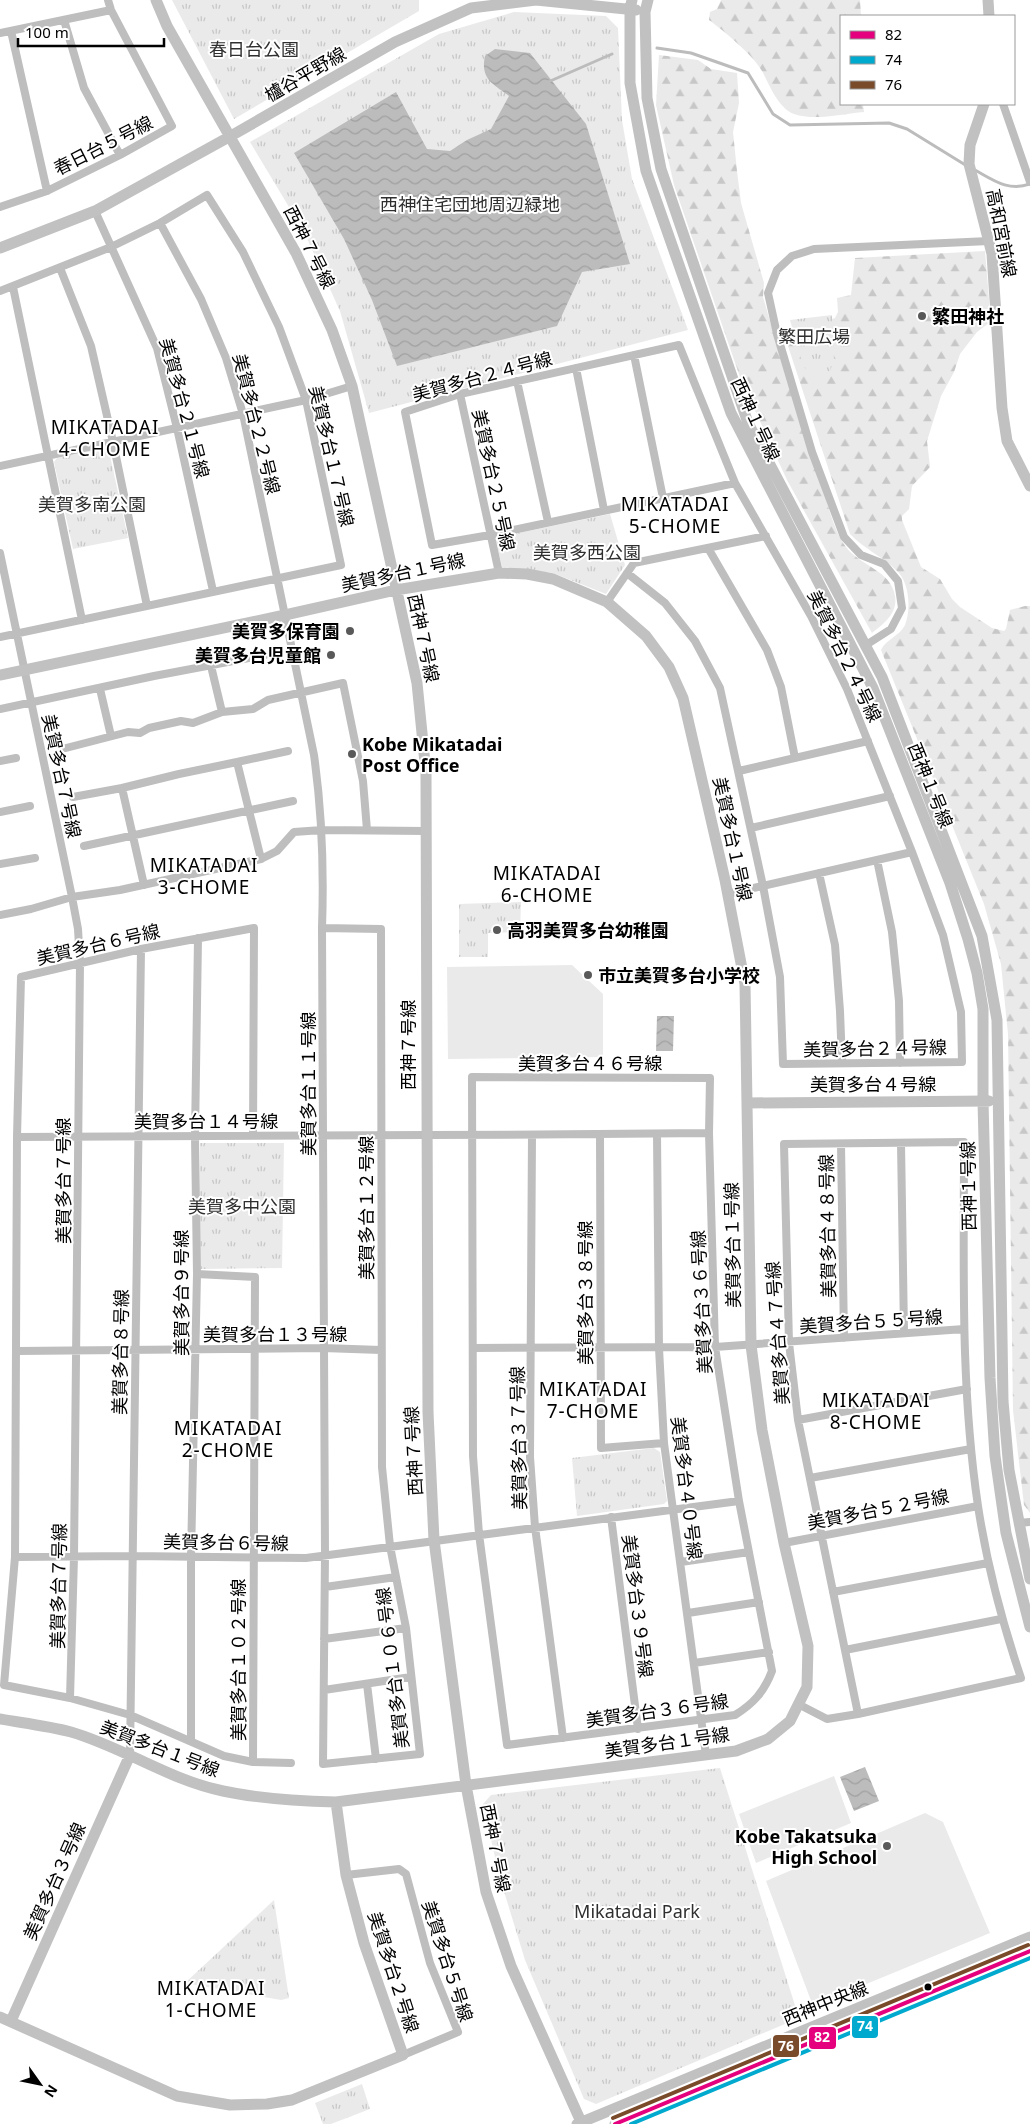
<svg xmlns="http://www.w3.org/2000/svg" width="1030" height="2124" viewBox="0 0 1030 2124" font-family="'Noto Sans','Noto Sans JP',sans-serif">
  <defs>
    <pattern id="forest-firs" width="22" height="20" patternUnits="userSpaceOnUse" patternTransform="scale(1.25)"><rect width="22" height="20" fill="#eaeaea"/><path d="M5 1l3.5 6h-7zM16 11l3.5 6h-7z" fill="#c7c7c7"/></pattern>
    <pattern id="park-tufts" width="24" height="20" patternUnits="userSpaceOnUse" patternTransform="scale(1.25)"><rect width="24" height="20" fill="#eaeaea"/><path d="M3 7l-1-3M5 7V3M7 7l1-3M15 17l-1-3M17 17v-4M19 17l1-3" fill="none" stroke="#c7c7c7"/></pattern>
    <pattern id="water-waves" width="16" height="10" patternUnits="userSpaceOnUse" patternTransform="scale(1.25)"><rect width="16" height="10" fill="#bcbcbc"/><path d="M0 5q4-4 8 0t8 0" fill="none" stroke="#a0a0a0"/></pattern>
  </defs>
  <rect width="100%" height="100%" fill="#fff"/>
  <path fill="url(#forest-firs)" d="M721,0H860L861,16H841V104H863L864,112C842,114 814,121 794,114C778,108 769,84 762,71C753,55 724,31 709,20L710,12L717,9Z
    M659,55L698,60L711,69L737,73L739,103L733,132L737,171L741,203L764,283L763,297C781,360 800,421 821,483C828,503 833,530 846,547C860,566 891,570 895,596C898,613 884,624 872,633L787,480L741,380L674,185L656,105Z
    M985,251L989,299V323L977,332L960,354L954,372L941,396L927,441L930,467L912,486L909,509L902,516V520L921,567L940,579L952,599L960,607L992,628L1004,631L1006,629L1010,610L1025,606H1030V1513L1024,1505L1013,1410L1008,1034L1001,964L984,904L881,650C886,639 900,636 905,625C911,610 910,582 896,570C882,556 864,549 850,534L784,334H790L835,318L838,312L837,298L851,295L855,258Z"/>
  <path fill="url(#park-tufts)" d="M172,0H419V11L234,119Z
    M514,12L606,16L618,28L622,120L632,179L688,330L369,413L340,311L304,232L250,142L439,34Z
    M832,315L834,360L830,371L810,376L803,365L790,320Z
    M103,448L109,451L128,538L73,549L54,462L57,458Z
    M610,514L625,565L606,594L553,573L502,567L496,541L499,537Z
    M521,902L520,932L488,933V957H459V904Z
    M200,1143H284L282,1268L200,1269Z
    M654,1448L660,1452L667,1501L664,1504L577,1516L572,1458Z
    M720,1768L799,2018L596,2104L584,2099L525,1960L499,1875L483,1804L491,1795Z
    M274,1900L289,1998L281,2000L185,1983Z
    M362,2084L370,2109L331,2124H323L315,2103Z"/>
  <path fill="#eaeaea" d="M572,965L603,994V1057L448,1059L447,967Z
    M834,1776L851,1823L756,1863L739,1814Z
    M925,1813L943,1822L990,1933L813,2006L766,1881Z"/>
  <path fill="url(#water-waves)" d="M495,49L530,53L586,124L630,264L582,272L557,326L397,366L372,300L344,239L294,153L396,92L427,149L450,151L467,140L491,129L509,96C493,84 480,79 485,56Z
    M657,1016H674L673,1051H656Z
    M865,1767L879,1801L854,1811L840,1777Z"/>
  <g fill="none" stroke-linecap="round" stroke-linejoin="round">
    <path stroke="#bcbcbc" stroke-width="3" d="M657,48L691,53L748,73L773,114L790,125L889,123L907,129L967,166
      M548,82L612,54
      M975,170C993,180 1009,192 1030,184"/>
    <path stroke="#bebebe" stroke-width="8" d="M64,20L84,88L120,155
      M11,31L47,191
      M0,33L111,10
      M1003,104L1030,182
      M0,207L47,191L120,155L172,126L111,10L108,0
      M95,211L157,348L177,428L213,591
      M160,223L201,299L226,358L243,414L314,755C322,812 324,870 322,928L325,1555L323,1764L420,1754L406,1628L390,1546L382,1467L381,929L322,928
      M60,268L91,346L113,442L147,606
      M13,287L82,620
      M0,291L111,247L160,223L207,195L243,252L279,327L306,400L341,565L0,637
      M634,355L663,498
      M576,368L604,510
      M517,381L548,522
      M460,394L499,573
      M0,466L306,400L352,386
      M708,548L767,650L781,687L795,758
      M0,553L72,897L78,929L80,963L74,1557L70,1698
      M627,573L665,603L695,641L720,688L763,886L780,977L783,1064L962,1062L961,1012L943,935L912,852L847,689L811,616L735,483L490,535L432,545L405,412L460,394L679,345L735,483
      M607,602L634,563L766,536
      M866,645L891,629L902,608L898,581L884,564L861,555L844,537L812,452L777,334L768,293L777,270L792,256L814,249L989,241
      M211,666L222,712
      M100,689L111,736
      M0,709L154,676L265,655
      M66,748L128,732L140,733L149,728L181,721L193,723L222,712L253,709L268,700L343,683L363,781L367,830
      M0,761L16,758
      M237,762L288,751
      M739,771L868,741
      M73,797L122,788
      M0,812L30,806
      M751,828L890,796
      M84,846L293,801
      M877,860L892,932L899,1001L900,1063
      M0,864L35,858
      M819,873L835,945L840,1011L842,1063
      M144,885L122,788L179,774L237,762L261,859
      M727,894L912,852
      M0,915L31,909L72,897L120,890L261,859L277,851L294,832L322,830L426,831
      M600,1134L601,1448L664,1443
      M657,1134L659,1348L664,1443L706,1755
      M532,1135L530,1457L535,1527L563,1738
      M17,1137L426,1135C520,1135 615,1134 709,1133L715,1347L739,1501L772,1671C764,1692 753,1704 735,1715L507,1745L479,1534L473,1456L472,1077L710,1078L709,1133
      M964,1142C964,1263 960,1385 978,1506C987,1565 1002,1622 1021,1678L858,1714L798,1420L789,1343L784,1144Z
      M901,1143L904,1332
      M841,1144L844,1338
      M197,1274L255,1277L253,1762L224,1756L130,1715L70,1698L4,1685L15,1557L17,1137L21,977L141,949L254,928L253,1136
      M473,1348L715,1347L964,1329
      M17,1351L323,1348L381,1350
      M798,1420L967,1389
      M810,1478L971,1449
      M611,1517L638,1729
      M1018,1523L1030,1522
      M784,1543L978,1506
      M15,1557L132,1556L306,1558L739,1501
      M681,1562L749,1552
      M325,1587L396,1577
      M833,1592L988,1563
      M688,1613L759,1602
      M324,1639L406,1628
      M845,1650L1001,1619
      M694,1663L769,1652
      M367,1684L376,1759
      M324,1690L411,1677
      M798,1704L827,1719L858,1714
      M191,1741V1557L197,1274L195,1136L198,938
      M130,1755L141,949
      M253,1762L291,1763
      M346,1875L399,1869L406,1874L430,1963L458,2032L403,2055"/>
    <path stroke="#c1c1c1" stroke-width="11" d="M156,0L167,26L296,253L332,330L352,386L417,683L426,773L428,1412L434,1540L466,1785L486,1892L511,1966L582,2124
      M632,0L630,9V83L646,171L731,413L873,688L950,883L968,939L977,973L983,1009V1101L990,1378L995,1456L1006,1533L1030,1627
      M648,0L645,12L647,98L661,169L748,423L882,677L982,936L997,1020L1003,1401L1009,1470L1030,1579
      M988,0L989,16
      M984,104L970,145L969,164L992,254L1002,408L1007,441L1030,486
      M0,248L95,211L229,137L395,42L471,8L536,0L636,10
      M0,675L285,615L396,590L499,573L527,574L553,579L607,602L646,636L669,667L683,698L725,880L745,984L751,1345L762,1430L784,1543L808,1646L807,1687L790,1721L768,1739L736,1751L336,1802C298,1801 260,1799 223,1791C169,1780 123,1747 71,1732C48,1726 23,1723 0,1719
      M747,1103L989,1101
      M0,2017L177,2096L230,2105L267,2104L292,2100L403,2055L364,1943L346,1875L336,1802
      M11,2021L130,1755
      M577,2124L1030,1937
      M615,2124L1030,1951"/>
    <g stroke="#fff" stroke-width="8">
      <path id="bus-1" d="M615,2124L1030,1951"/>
    </g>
    <g stroke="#fff" stroke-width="8">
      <path id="bus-2" d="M631,2124L1030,1958"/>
    </g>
    <g stroke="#fff" stroke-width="8">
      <path id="bus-3" d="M613,2118L1028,1945"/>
    </g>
    <use href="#bus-1" stroke="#e5007d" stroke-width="4"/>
    <use href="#bus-2" stroke="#00a9ce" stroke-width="4"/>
    <use href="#bus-3" stroke="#7a4b2a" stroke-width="4"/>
  </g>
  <g fill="#595959" stroke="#fff" stroke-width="2">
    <circle cx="922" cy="316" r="5"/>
    <circle cx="350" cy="631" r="5"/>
    <circle cx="331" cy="655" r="5"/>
    <circle cx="352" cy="754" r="5"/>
    <circle cx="497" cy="930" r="5"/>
    <circle cx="588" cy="975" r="5"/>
    <circle cx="887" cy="1846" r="5"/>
  </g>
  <circle fill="#000" stroke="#fff" stroke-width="2" cx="928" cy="1987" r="4.5"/>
  <g text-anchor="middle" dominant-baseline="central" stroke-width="4" stroke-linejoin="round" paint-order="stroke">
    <g font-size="18" fill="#2f2f2f" stroke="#fff">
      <text x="254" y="49">春日台公園</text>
      <text x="470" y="204">西神住宅団地周辺緑地</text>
      <text x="814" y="336">繁田広場</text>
      <text x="92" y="504">美賀多南公園</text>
      <text x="587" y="552">美賀多西公園</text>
      <text x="242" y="1206">美賀多中公園</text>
      <text x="637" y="1911">Mikatadai Park</text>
    </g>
    <g font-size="18" fill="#000" stroke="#fff">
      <text transform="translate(305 74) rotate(-30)">櫨谷平野線</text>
      <text transform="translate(103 145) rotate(-27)">春日台５号線</text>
      <text transform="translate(1002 233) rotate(79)">高和宮前線</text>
      <text transform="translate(310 247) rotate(63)">西神７号線</text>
      <text transform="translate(482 376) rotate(-15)">美賀多台２４号線</text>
      <text transform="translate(185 408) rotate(75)">美賀多台２１号線</text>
      <text transform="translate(756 419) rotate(65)">西神１号線</text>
      <text transform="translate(257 424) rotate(76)">美賀多台２２号線</text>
      <text transform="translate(332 456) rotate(77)">美賀多台１７号線</text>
      <text transform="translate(494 480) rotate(78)">美賀多台２５号線</text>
      <text transform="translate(403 572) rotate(-12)">美賀多台１号線</text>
      <text transform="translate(424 638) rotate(78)">西神７号線</text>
      <text transform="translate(845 656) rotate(64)">美賀多台２４号線</text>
      <text transform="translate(62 776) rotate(78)">美賀多台７号線</text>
      <text transform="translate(931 785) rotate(68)">西神１号線</text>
      <text transform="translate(733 839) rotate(78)">美賀多台１号線</text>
      <text transform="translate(98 944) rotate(-13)">美賀多台６号線</text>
      <text transform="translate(408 1045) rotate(-90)">西神７号線</text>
      <text transform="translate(875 1048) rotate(-1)">美賀多台２４号線</text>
      <text x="590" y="1063">美賀多台４６号線</text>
      <text transform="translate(308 1084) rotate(-90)">美賀多台１１号線</text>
      <text x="873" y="1084">美賀多台４号線</text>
      <text x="206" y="1121">美賀多台１４号線</text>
      <text transform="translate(63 1181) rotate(-90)">美賀多台７号線</text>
      <text transform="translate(968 1186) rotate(-91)">西神１号線</text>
      <text transform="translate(366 1208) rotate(-90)">美賀多台１２号線</text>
      <text transform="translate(827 1226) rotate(-91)">美賀多台４８号線</text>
      <text transform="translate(732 1245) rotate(-91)">美賀多台１号線</text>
      <text transform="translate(181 1293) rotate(-90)">美賀多台９号線</text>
      <text transform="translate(585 1293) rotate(-90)">美賀多台３８号線</text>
      <text transform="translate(701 1302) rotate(-93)">美賀多台３６号線</text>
      <text transform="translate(871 1321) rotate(-4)">美賀多台５５号線</text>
      <text transform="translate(777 1333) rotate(-94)">美賀多台４７号線</text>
      <text x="275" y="1334">美賀多台１３号線</text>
      <text transform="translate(120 1352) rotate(-89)">美賀多台８号線</text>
      <text transform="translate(518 1438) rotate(-91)">美賀多台３７号線</text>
      <text transform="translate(413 1451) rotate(-93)">西神７号線</text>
      <text transform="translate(687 1488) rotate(83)">美賀多台４０号線</text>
      <text transform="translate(878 1509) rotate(-11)">美賀多台５２号線</text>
      <text transform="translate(226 1542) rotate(1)">美賀多台６号線</text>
      <text transform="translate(58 1586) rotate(-89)">美賀多台７号線</text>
      <text transform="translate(638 1606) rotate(83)">美賀多台３９号線</text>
      <text transform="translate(238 1660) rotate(-90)">美賀多台１０２号線</text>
      <text transform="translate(392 1668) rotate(-97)">美賀多台１０６号線</text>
      <text transform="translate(657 1710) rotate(-8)">美賀多台３６号線</text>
      <text transform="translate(667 1742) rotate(-8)">美賀多台１号線</text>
      <text transform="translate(160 1748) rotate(21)">美賀多台１号線</text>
      <text transform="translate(496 1848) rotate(79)">西神７号線</text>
      <text transform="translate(54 1881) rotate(-66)">美賀多台３号線</text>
      <text transform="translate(448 1961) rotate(72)">美賀多台５号線</text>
      <text transform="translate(394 1972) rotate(72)">美賀多台２号線</text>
      <text transform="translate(825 2003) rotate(-22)">西神中央線</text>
    </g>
    <g font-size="18" font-weight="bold" fill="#000" stroke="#fff" text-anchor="start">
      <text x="932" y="316">繁田神社</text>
      <text x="340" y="631" text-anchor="end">美賀多保育園</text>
      <text x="321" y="655" text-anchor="end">美賀多台児童館</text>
      <text x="362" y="744">Kobe Mikatadai<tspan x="362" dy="21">Post Office</tspan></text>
      <text x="507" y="930">高羽美賀多台幼稚園</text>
      <text x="598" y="975">市立美賀多台小学校</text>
      <text x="877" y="1836" text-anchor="end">Kobe Takatsuka<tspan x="877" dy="21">High School</tspan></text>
    </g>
    <g font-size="19" letter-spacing="1" fill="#000" stroke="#fff">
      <text x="105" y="427">MIKATADAI<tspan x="105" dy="22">4-CHOME</tspan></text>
      <text x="675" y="504">MIKATADAI<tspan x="675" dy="22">5-CHOME</tspan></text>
      <text x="204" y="865">MIKATADAI<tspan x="204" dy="22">3-CHOME</tspan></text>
      <text x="547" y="873">MIKATADAI<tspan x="547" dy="22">6-CHOME</tspan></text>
      <text x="593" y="1389">MIKATADAI<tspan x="593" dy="22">7-CHOME</tspan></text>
      <text x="876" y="1400">MIKATADAI<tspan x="876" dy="22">8-CHOME</tspan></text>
      <text x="228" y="1428">MIKATADAI<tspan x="228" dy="22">2-CHOME</tspan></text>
      <text x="211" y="1988">MIKATADAI<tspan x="211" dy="22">1-CHOME</tspan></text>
    </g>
  </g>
  <g stroke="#fff" stroke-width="2">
    <rect x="851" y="2015" width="28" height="24" rx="5" fill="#00a9ce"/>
    <rect x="808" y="2026" width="29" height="24" rx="5" fill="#e5007d"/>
    <rect x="772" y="2034" width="28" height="24" rx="5" fill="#7a4b2a"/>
  </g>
  <g font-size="14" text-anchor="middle" font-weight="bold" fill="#fff">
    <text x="865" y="2031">74</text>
    <text x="822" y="2042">82</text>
    <text x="786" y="2051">76</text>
  </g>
  <rect x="840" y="15" width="175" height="90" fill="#ffffff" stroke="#999999"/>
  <rect x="850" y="31" width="25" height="8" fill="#e5007d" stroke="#999999"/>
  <text x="885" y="40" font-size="15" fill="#000000">82</text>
  <rect x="850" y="56" width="25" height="8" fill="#00a9ce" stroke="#999999"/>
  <text x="885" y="65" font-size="15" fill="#000000">74</text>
  <rect x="850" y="81" width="25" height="8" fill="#7a4b2a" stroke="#999999"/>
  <text x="885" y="90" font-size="15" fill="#000000">76</text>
  <g transform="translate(40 2084) rotate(123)" stroke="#ffffff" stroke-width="4" paint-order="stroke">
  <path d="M0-4L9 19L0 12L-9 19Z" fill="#000000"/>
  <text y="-8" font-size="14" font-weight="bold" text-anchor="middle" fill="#000000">N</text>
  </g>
  <path d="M18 38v8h146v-8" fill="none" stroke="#000000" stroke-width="2.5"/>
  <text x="25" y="38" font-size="15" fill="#000000" stroke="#ffffff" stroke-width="4" paint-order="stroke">100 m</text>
</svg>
